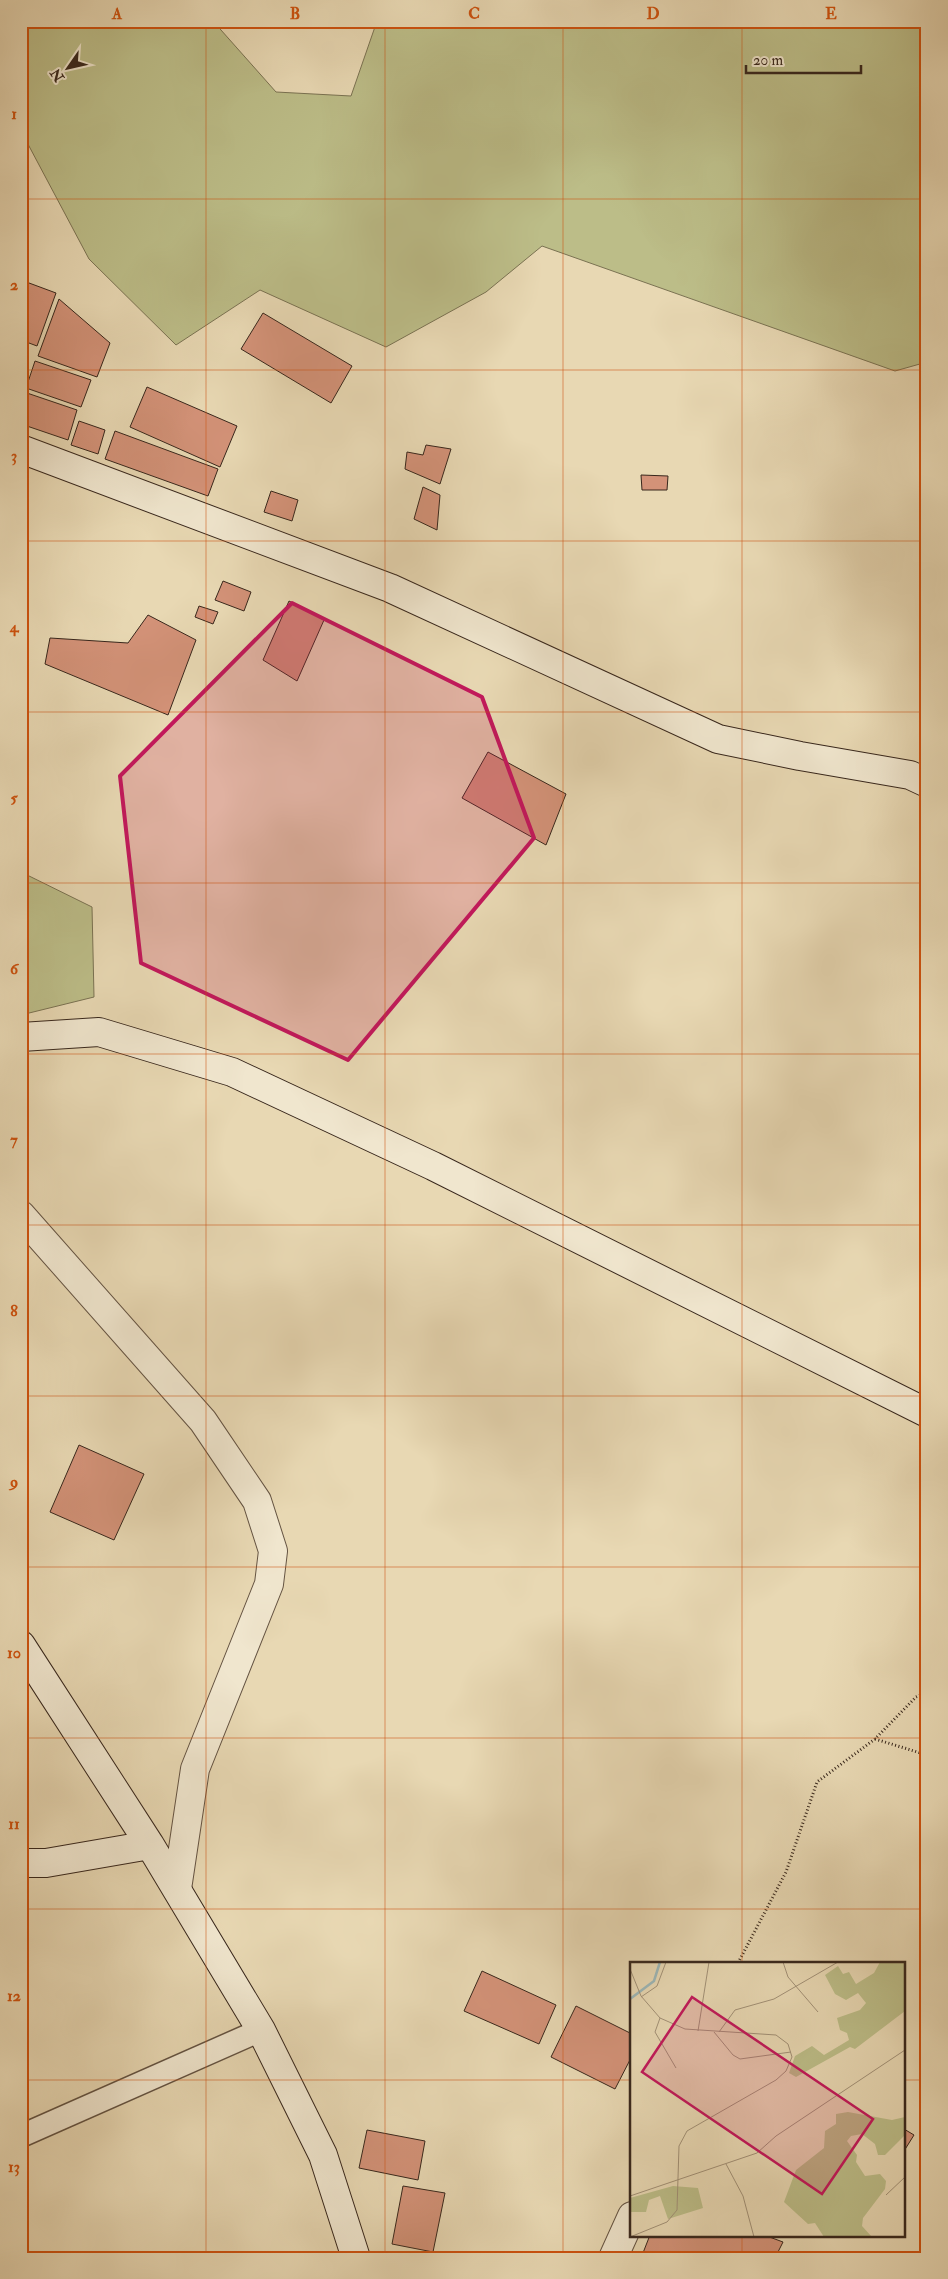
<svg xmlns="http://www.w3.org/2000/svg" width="948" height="2279" viewBox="0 0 948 2279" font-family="'IM FELL Double Pica',serif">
  <rect width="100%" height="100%" fill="#e8d8b3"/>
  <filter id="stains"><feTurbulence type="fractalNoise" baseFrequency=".004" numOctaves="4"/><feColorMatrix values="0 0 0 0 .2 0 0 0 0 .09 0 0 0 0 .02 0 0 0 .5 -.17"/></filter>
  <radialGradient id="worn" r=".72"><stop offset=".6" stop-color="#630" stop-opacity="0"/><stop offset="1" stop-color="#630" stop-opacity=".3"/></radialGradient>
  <path fill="#bcbd88" stroke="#7a7252" d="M21,21H213L276,92L351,96L377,21H927V362L895,371L542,246L486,292L386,347L260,290L176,345L89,259L21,131Z
    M21,872L92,907L94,997L21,1015Z"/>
  <path fill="#d39278" stroke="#38271c" d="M21,280L56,293L37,346L21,340Z
    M59,299L110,343L97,377L38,356Z
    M263,313L352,366L331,403L241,349Z
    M35,361L91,380L81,407L26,388Z
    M147,387L237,426L220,467L130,427Z
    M24,392L77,410L68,440L21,424V401Z
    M79,421L105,430L98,454L71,445Z
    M115,431L218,469L208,496L105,459Z
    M426,445L451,449L440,484L405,469L407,452L423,455Z
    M641,475L668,476L667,490H642Z
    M423,487L440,495L437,530L414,519Z
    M271,491L298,500L292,521L264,512Z
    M223,581L251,592L244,611L215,600Z
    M289,601L324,620L297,681L263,660Z
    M199,606L218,612L213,624L195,617Z
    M148,615L196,640L168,715L45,664L50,638L128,643Z
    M488,752L566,794L546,845L462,798Z
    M79,1445L144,1474L114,1540L50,1512Z
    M482,1971L556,2005L539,2044L464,2011Z
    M576,2006L632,2034V2056L615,2089L551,2057Z
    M904,2129L914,2135L904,2151Z
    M367,2130L425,2141L418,2180L359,2168Z
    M403,2186L445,2193L433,2252L392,2244Z
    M650,2235H764L783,2242L775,2258H641Z"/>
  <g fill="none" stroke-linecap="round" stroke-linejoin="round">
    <g stroke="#645342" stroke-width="25">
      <path id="lane" d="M21,2136L261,2030"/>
    </g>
    <g stroke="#645342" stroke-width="30">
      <path id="street" d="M21,1215L203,1421L257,1501L273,1551L269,1584L195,1769L177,1889
        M613,2258L632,2216"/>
    </g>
    <g stroke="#38271c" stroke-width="30">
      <path id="secondary" d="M21,449L390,588L718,739L800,756L910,775L927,783
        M21,1037L99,1032L232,1072L433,1166L927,1413
        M21,1645L150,1845L261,2030L323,2155L356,2258
        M21,1863H46L150,1845"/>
    </g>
    <path stroke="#38271c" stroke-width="3" stroke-dasharray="1 2.5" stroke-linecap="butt" d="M875,1739L927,1755
      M738,1963L786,1872L817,1782L875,1739L916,1697L927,1692"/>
    <use href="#lane" stroke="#f0e6ce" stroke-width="22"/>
    <use href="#street" stroke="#f0e6ce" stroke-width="28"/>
    <use href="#secondary" stroke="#f0e6ce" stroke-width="28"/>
  </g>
  <path fill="#c2185b" fill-opacity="0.2" stroke="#c2185b" stroke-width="4" stroke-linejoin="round" d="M292,603L482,697L534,838L348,1060L141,963L120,776Z"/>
  <path fill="none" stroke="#ce520e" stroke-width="1" stroke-opacity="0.55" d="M206,21V2258M385,21V2258M563,21V2258M742,21V1963M21,199H927M21,370H927M21,541H927M21,712H927M21,883H927M21,1054H927M21,1225H927M21,1396H927M21,1567H927M21,1738H927M21,1909H927M21,2080H632M904,2080H927M742,2235V2258"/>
  <g transform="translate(630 1962)">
    <rect width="275" height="275" fill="#e8d8b3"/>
    <path d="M250,0H275V49L225,87L220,85L166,115L159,111L165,94L182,84L194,93L219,78L217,71L210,68L207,56L230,48L236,41L228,31L216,38L205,32L195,13L208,4L213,12L219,10L226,22L244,11ZM218,150L262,158L275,155V173L255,193H248L245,182L232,172L221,174L217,179L227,193L226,200L235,214L250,212L256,219L255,227L233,256L232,264L242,275H194L185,261L178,262L154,240L166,208L194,186L195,169L206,162V152ZM43,224L68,226L73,246L38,257L30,234L19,238L16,250H0V236Z" fill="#bcbd88"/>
    <path fill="none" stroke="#9cb7b8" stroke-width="2.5" d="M0,37L24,19L30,0"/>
    <path fill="none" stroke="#a29177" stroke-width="1" d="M153,0L158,15L188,50M0,7L11,34L30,56L55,67L146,73L158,82L162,95L156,109L146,118L57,169L49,184L47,248L37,260L0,275M11,35L27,24L36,0M30,56L25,70L46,106M68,69L79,0M84,70L103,93L110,97L161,90M89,70L105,48L144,37L208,0M96,202L113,234L124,275M256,233L275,215M0,234L127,191L146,174L275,88"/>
    <path fill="#c2185b" fill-opacity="0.15" stroke="#c2185b" stroke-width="2.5" d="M62,35L243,157L192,232L12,110Z"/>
    <rect width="275" height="275" fill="none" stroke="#38271c" stroke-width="2.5"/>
  </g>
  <rect width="948" height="2279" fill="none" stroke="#e8d8b3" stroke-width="55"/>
  <g transform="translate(68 68) rotate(236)" stroke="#f0e6ce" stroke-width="4" paint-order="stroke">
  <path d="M0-4L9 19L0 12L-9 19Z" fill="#38271c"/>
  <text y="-8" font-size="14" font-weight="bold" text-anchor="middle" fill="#38271c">N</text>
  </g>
  <path d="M746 65v8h115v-8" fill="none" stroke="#38271c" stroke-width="2.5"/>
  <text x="753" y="65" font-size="15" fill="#38271c" stroke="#f0e6ce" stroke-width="4" paint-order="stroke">20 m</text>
  <rect x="28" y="28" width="892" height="2224" fill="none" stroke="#ce520e" stroke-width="2"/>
  <g font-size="16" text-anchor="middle" font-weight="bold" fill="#ce520e">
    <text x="117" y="19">A</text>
    <text x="295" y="19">B</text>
    <text x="474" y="19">C</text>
    <text x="653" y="19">D</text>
    <text x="831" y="19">E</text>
    <text x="14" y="119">1</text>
    <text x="14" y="290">2</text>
    <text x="14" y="461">3</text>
    <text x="14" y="632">4</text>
    <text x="14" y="803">5</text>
    <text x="14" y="974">6</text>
    <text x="14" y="1145">7</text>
    <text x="14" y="1316">8</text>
    <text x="14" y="1487">9</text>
    <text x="14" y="1658">10</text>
    <text x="14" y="1829">11</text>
    <text x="14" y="2001">12</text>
    <text x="14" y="2172">13</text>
  </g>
  <rect width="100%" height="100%" filter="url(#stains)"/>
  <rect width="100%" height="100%" fill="url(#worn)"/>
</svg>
